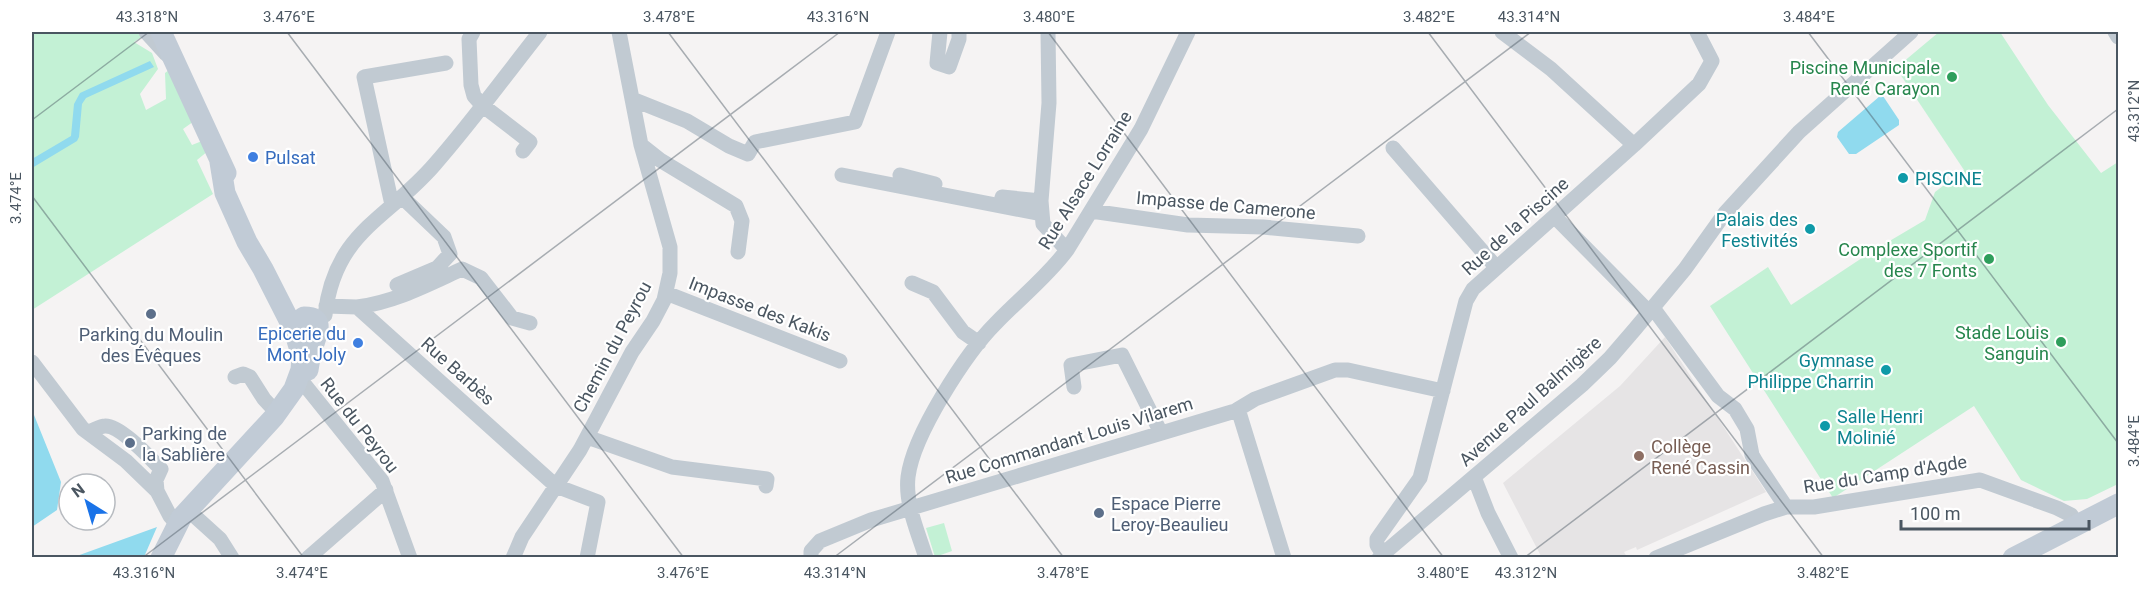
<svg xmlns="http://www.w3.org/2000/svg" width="2150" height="589" viewBox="0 0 2150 589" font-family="Roboto,sans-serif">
  <rect width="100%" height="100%" fill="#f5f3f3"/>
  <path fill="#e6e4e5" d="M1665,337L1766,492L1637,550L1636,547L1624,552L1627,557L1542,558L1503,483L1620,386Z"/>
  <path fill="#c3f1d5" d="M32,32H149L134,42L152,53L158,69L140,94L146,110L166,99L165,73L173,67L197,119L183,129L192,145L202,141L208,151L197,160L213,194L32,310Z
    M1939,32H2000L2048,105L2101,173L2118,162V484L2087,499L2064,501L2021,480L1974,406L1833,498L1710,306L1768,267L1791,305L1871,252L1925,220L1935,192L1964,170L1896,68Z
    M944,523L952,551L935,557L926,528Z"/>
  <path fill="#90daee" d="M150,61L154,67L86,98L82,104L79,137L77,141L32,168V159L71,136L74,104L80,93Z
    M1880,96H1883L1899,120V125L1856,154H1849L1837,137L1838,132Z
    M32,410L61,482L57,510L32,527Z
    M157,527L144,557H74Z"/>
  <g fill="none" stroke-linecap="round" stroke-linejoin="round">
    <path stroke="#c1cad2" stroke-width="15" d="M146,32L166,54
      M473,32L469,39L471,85L474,96L482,105L530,142L523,151
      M940,32L937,63L949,67L959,39V32
      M1048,32L1049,103L1041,201L1043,224L1067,250
      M1502,32L1551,69L1634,145
      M2115,32L2118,37
      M632,99L687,121L729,146L748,154L755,142L855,122L888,32
      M641,145L660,160L736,206L742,221L738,252
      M1393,148L1496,267
      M842,175L1042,214
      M900,175L935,184
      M1002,197L1041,201
      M392,205L364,77L446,63
      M1091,211L1188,225L1263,227L1358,236
      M1555,217L1649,312
      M912,283L933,292L963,332L979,343
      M397,285L437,268L450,254L444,237L402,197
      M666,293L840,361
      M326,306L357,307L556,486L598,502L587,558
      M357,307C395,302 427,285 462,269L481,278L512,318L530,323
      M1653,308L1718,396L1735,409L1747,429L1752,455L1756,462L1786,507
      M325,315C335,231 387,220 435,164C472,122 505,76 540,32
      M32,362L83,429L126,461L157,491L170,516L177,524
      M235,377L243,374L250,377L264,399L277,413
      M304,384L382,481L410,558
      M1074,387L1071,365L1122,355L1161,433
      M1238,409L1284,558
      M83,429L88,432C94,431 99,426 105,426C120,425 151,459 161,469L156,480L157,491
      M587,437L672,467L767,479L766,486
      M1474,477L1488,513L1511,558
      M189,511L220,539L232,558
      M1383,554L1582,385L1610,358L1635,329L1685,269L1725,213L1799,132L1911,32
      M308,558L386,490
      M513,558L522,537L580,450L632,352L653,321L664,300L670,273V247L641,145L619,32
      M811,558V551L820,541L871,520L1235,411L1255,399L1335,370H1348L1443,391
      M926,558C918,532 905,504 908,477C913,435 966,353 996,323C1020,298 1047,277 1067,250L1141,129L1188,32
      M1379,558L1383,554L1377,545V539L1420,478L1466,301L1473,289L1634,145L1699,84L1712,61L1697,32
      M1656,558L1764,514L1786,507H1814L1980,480L2057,508L2071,515L2077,524"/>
    <path stroke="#c1cbd6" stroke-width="21" d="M161,32L226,173
      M294,330L297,322L304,317C328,317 315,337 312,350C310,357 309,363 308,370
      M161,558L181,518L274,417L294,389L301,370L302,357L294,330L263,269L247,242L225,193L220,162
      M2013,558L2118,504"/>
  </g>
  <path fill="none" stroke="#4a5661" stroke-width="1.5" stroke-opacity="0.45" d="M287,32L684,558M668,32L1064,558M1048,32L1444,558M1428,32L1824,558M1808,32L2118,443M32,120L149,32M32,196L304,558M142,558L840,32M833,558L1531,32M1524,558L2118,109"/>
  <g fill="#2e9e5b" stroke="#fff" stroke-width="2">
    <circle cx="1952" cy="77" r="6"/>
    <circle cx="1989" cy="259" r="6"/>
    <circle cx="2061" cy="342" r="6"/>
  </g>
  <g fill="#3f7fe0" stroke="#fff" stroke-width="2">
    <circle cx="253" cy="157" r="6"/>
    <circle cx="358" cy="343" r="6"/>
  </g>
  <g fill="#0f9aa8" stroke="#fff" stroke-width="2">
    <circle cx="1903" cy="178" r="6"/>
    <circle cx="1810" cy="229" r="6"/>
    <circle cx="1886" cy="370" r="6"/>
    <circle cx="1825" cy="426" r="6"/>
  </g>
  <g fill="#5c6f8a" stroke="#fff" stroke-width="2">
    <circle cx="151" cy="314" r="6"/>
    <circle cx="130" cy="443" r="6"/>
    <circle cx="1099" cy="513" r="6"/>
  </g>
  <circle fill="#8d6e63" stroke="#fff" stroke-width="2" cx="1639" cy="456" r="6"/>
  <g text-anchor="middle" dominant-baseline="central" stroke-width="4.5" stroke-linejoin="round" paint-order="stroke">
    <g font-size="18" fill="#27864d" stroke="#fff" text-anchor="end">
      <text x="1940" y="67">Piscine Municipale<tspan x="1940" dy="21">René Carayon</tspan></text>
      <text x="1977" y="249">Complexe Sportif<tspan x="1977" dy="21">des 7 Fonts</tspan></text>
      <text x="2049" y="332">Stade Louis<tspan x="2049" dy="21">Sanguin</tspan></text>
    </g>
    <g font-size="18" fill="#366cbe" stroke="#fff" text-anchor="start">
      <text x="265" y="157">Pulsat</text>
      <text x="346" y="333" text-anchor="end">Epicerie du<tspan x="346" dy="21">Mont Joly</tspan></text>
    </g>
    <g font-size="18" fill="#0d838f" stroke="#fff" text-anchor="start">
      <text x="1915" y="178">PISCINE</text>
      <text x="1798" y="219" text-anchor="end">Palais des<tspan x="1798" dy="21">Festivités</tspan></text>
      <text x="1874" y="360" text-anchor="end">Gymnase<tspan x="1874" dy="21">Philippe Charrin</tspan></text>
      <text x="1837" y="416">Salle Henri<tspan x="1837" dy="21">Molinié</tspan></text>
    </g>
    <g font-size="18" fill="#4a5661" stroke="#fff">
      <text transform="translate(1085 180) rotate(-58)">Rue Alsace Lorraine</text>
      <text transform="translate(1226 205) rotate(5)">Impasse de Camerone</text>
      <text transform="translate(1515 226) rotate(-42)">Rue de la Piscine</text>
      <text transform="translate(760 309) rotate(21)">Impasse des Kakis</text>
      <text transform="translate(612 347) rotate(-62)">Chemin du Peyrou</text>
      <text transform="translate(458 371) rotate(42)">Rue Barbès</text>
      <text transform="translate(1530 401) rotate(-42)">Avenue Paul Balmigère</text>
      <text transform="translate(360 425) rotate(52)">Rue du Peyrou</text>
      <text transform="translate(1069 440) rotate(-17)">Rue Commandant Louis Vilarem</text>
      <text transform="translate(1885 474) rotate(-9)">Rue du Camp d'Agde</text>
    </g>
    <g font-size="18" fill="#4e5e75" stroke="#fff" text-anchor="start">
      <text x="151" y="334" text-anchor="middle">Parking du Moulin<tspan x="151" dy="21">des Évêques</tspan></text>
      <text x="142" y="433">Parking de<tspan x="142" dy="21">la Sablière</tspan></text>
      <text x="1111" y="503">Espace Pierre<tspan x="1111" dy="21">Leroy-Beaulieu</tspan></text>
    </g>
    <g font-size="18" fill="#785e54" stroke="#fff" text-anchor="start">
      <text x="1651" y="446">Collège<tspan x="1651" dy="21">René Cassin</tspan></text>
    </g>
  </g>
  <rect width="2150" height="589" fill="none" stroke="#ffffff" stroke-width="66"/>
  <g transform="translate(87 502) rotate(323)"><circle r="28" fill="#ffffff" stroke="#b7bbc0" stroke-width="1.5"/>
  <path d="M0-4.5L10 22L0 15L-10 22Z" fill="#1a73e8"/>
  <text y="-9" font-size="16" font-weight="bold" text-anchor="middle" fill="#4a5661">N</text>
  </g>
  <path d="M1901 520v9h188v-9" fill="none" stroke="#4a5661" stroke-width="3"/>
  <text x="1910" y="520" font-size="18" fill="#4a5661" stroke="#ffffff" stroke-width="4.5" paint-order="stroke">100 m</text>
  <rect x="33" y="33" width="2084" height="523" fill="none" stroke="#4a5661" stroke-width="2"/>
  <g font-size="15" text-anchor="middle" fill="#4a5661">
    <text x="147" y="22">43.318°N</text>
    <text x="289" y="22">3.476°E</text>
    <text x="669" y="22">3.478°E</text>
    <text x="838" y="22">43.316°N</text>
    <text x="1049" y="22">3.480°E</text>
    <text x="1429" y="22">3.482°E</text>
    <text x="1529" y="22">43.314°N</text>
    <text x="1809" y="22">3.484°E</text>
    <text transform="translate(2134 111) rotate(-90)" y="5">43.312°N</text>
    <text transform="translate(16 198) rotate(-90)" y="5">3.474°E</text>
    <text transform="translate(2134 441) rotate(-90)" y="5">3.484°E</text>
    <text x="144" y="578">43.316°N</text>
    <text x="302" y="578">3.474°E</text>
    <text x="683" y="578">3.476°E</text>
    <text x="835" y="578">43.314°N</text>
    <text x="1063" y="578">3.478°E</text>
    <text x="1443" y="578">3.480°E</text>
    <text x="1526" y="578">43.312°N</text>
    <text x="1823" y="578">3.482°E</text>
  </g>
</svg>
